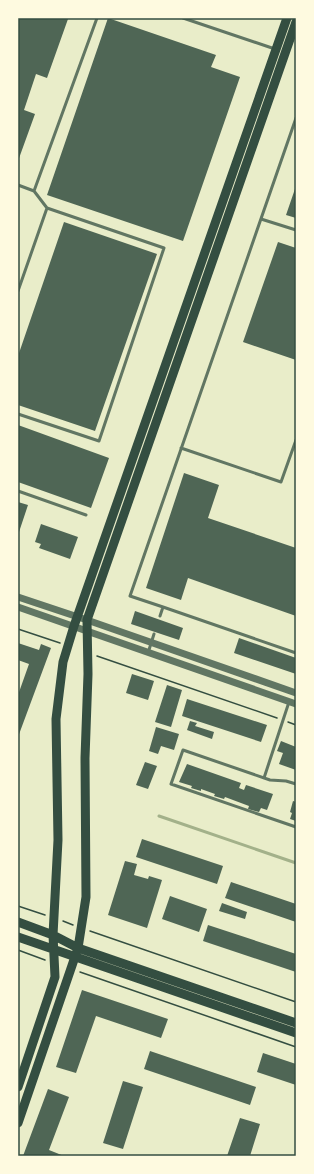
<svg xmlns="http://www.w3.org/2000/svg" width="314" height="1174" viewBox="0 0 314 1174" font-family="'Varela Round',sans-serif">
  <rect width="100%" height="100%" fill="#e9edc9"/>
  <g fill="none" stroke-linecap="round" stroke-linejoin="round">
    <path stroke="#a3b18a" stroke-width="3" d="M159,816L296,863"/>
  </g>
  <path fill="#4f6655" d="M18,18L68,19L47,78L36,74L24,110L35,114L18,161Z
    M108,18L216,55L211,67L240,77L183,241L47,195Z
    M296,186V218L286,215Z
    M64,222L157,254L95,431L18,405V356Z
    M278,242L296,248V360L243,342Z
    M18,425L109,458L91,508L18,482Z
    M184,473L219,485L208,518L296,548V616L188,578L181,600L146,588Z
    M18,502L28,505L18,535Z
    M41,524L78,537L70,559L39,548L41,544L35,542Z
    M135,611L183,628L179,640L131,624Z
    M239,638L296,658V674L234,653Z
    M18,643L39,650L41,644L51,648L18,737V695L29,664L18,660Z
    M132,674L154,681L148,700L126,693Z
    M167,685L182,690L171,727L155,722Z
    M187,699L267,725L261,742L182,716Z
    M190,721L197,723L195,726L214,732L212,739L187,730Z
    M156,727L179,734L174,750L161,746L158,754L149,751Z
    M281,741L296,747V770L279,764L283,753L277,751Z
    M145,762L157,766L148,789L136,785Z
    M187,764L241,783L239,788L244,790L246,785L273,794L267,810L261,808L259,812L248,809L249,806L225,797L224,799L214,796L215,794L201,789V791L191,788L192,786L179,782Z
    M293,801L296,802V821L290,819L292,813L290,812Z
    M142,839L223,866L217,884L136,857Z
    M125,861L137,864L134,875L148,879L149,876L162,880L147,928L108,915Z
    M231,882L296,904V922L225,898Z
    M170,896L207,909L199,932L162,919Z
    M222,903L247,912L245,919L219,911Z
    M208,925L296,954V972L203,941Z
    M82,990L168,1019L161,1038L96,1016L76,1073L56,1067Z
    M150,1051L256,1087L250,1105L144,1069Z
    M263,1053L296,1064V1085L257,1072Z
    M123,1081L143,1087L123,1149L103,1143Z
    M48,1089L69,1097L49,1150L64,1156H23Z
    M240,1118L260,1124L250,1156H227Z"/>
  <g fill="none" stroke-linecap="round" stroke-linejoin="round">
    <path stroke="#344e41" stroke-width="1.5" d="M18,629L60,643
      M97,656L277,718
      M288,722L296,725
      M18,906L45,915
      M63,921L73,925
      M90,931L296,1002
      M18,950L45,960
      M80,972L296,1047"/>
    <path stroke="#617663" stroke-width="3" d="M183,18L275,49
      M18,185L34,191L97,18
      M34,191L47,208
      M261,219L296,230
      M18,291L47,208L164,248L99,441L18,414
      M181,448L281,482L296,440
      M18,491L86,515
      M163,607L130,596L296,118
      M160,616L163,607L296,653
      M148,653L154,634
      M264,778L289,702
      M296,784L286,781L270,780L183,750L171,784L296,827"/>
    <path stroke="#617663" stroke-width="7" d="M18,597L87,620L296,693
      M18,607L296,704"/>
    <path stroke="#344e41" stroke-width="9" d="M18,922L53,935L78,948L296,1023
      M18,937L296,1033
      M18,1087L55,977L53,935L58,840L56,719L63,662L74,626L287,18
      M18,1123L78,948L86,897L85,758L88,674L87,620L296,22"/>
  </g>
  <rect width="314" height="1174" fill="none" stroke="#fefae0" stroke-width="38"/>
  <rect x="19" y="19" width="276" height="1136" fill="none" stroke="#344e41" stroke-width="1.5"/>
</svg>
